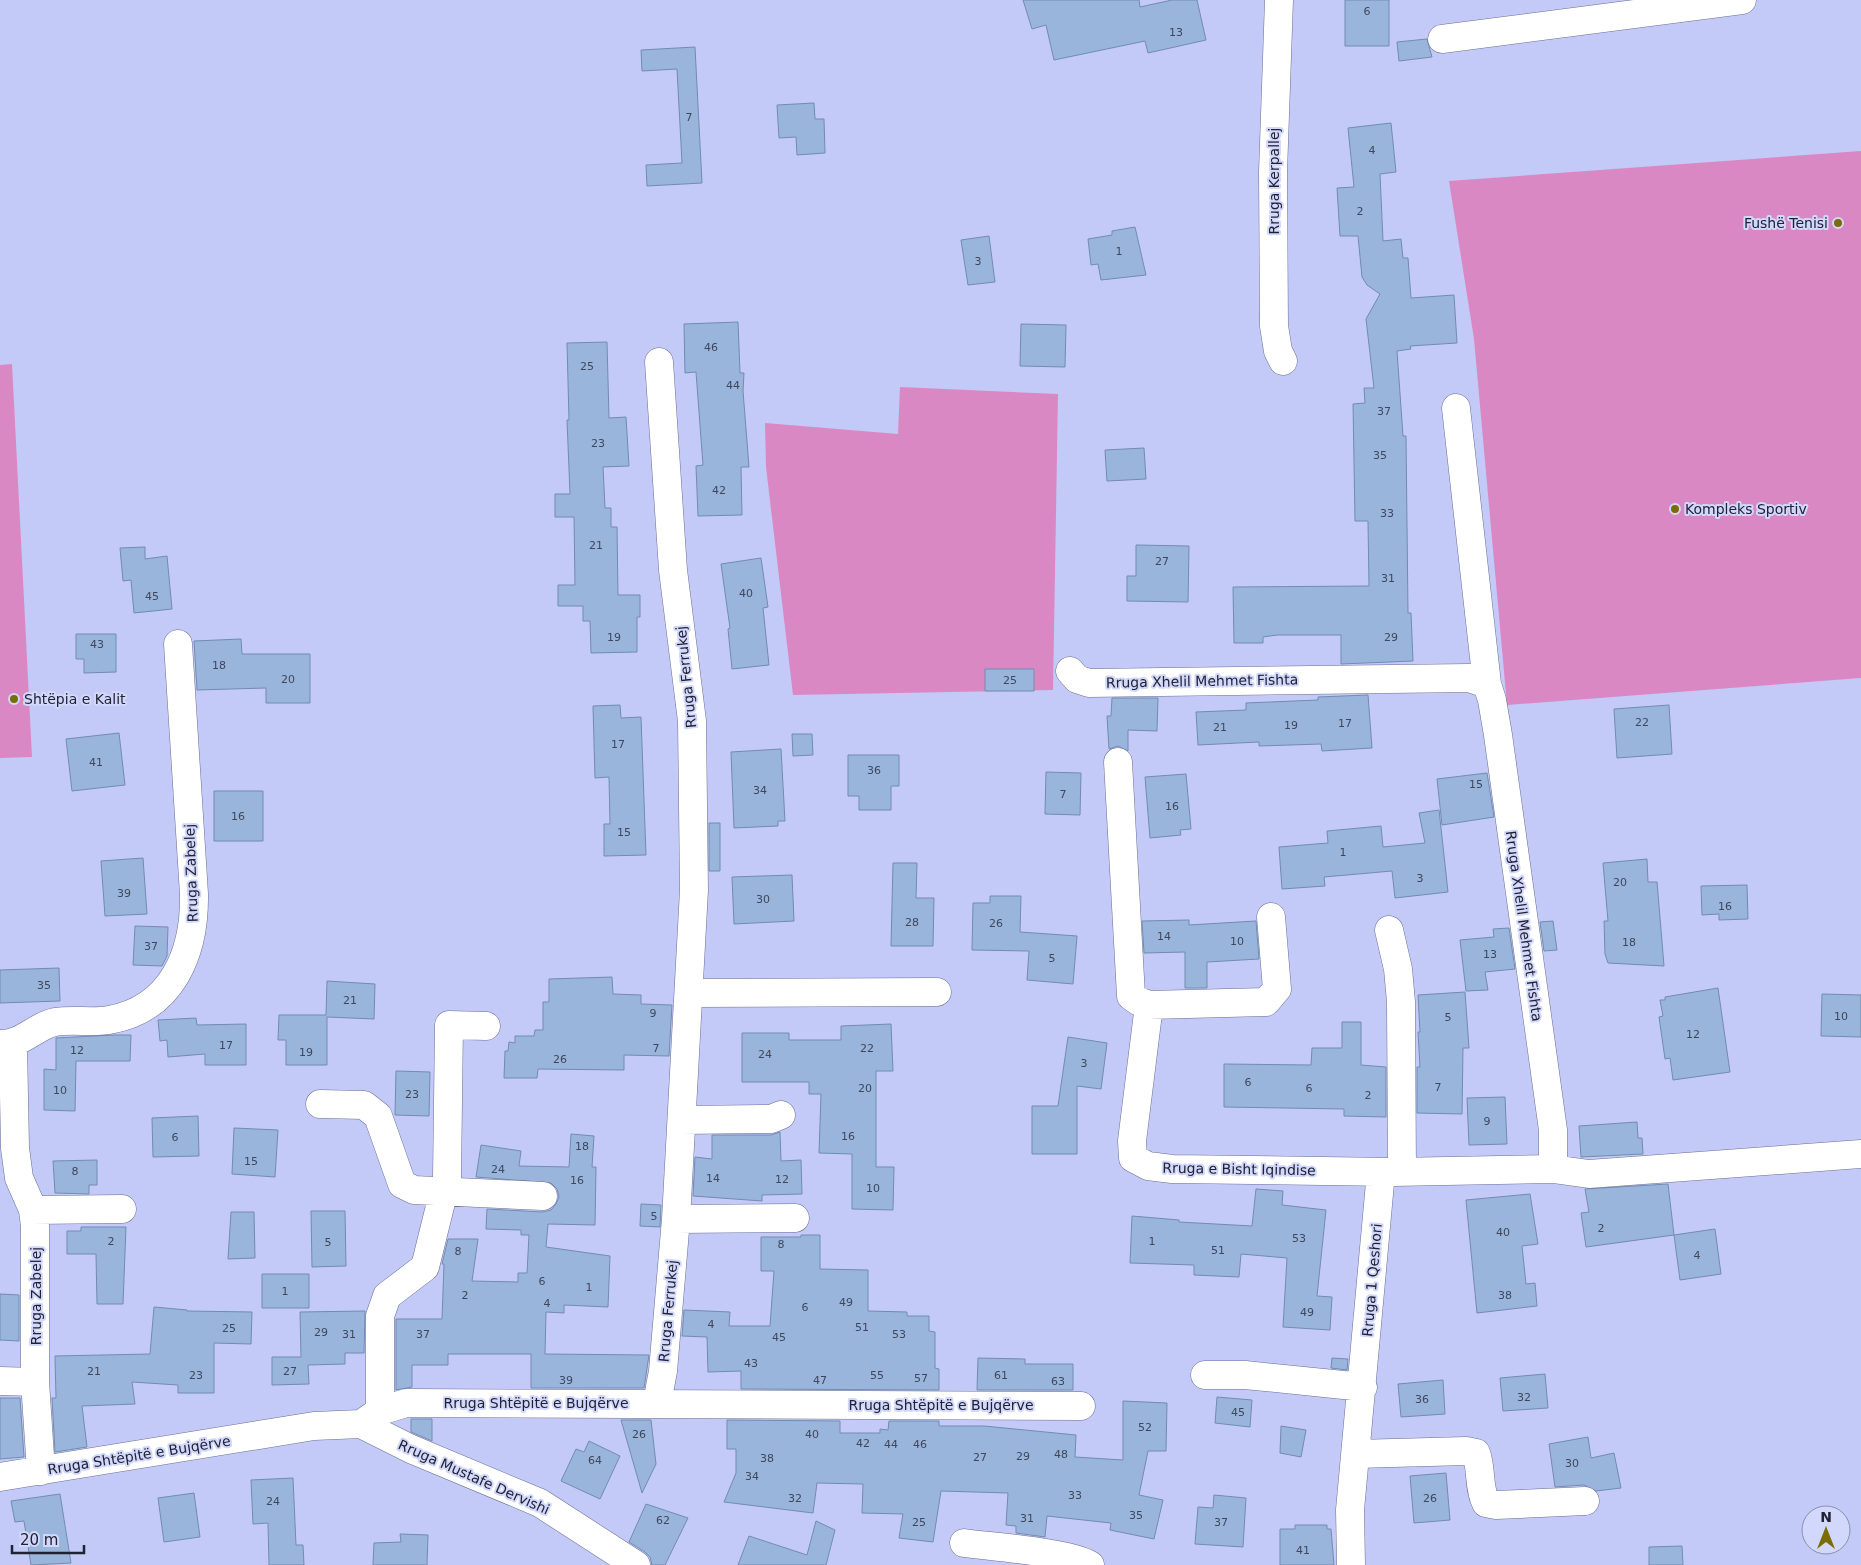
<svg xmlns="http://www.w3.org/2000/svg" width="1861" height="1565" viewBox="0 0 1861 1565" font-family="'DejaVu Sans',sans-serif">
  <rect width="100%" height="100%" fill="#c3caf7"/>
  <path fill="#da88c3" d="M1861,151V678L1507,705L1474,339L1449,181Z
    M12,364L32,757L0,758V365Z
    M900,387L1058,394L1053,690L793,695L766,467L765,423L898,434Z"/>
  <path fill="#9ab5dc" stroke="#728bb0" d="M1023,0H1139L1140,7L1172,0H1197L1206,40L1148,53L1145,41L1054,60L1046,25L1032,29Z
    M1345,0H1389V46H1345Z
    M1427,39L1432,57L1399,61L1397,42Z
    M695,47L702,183L647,186L646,165L682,163L677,69L642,71L641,50Z
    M814,103L815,119H824L825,153L797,155L796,137L779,138L777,105Z
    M1391,123L1396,172L1380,174L1383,241L1401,239L1403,258H1408L1411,298L1454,295L1457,343L1410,346L1411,349L1397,351L1403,436H1406L1408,613H1411L1413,661L1341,664V635H1277L1263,637V643H1234L1233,587L1369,586L1368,521H1355L1353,404L1365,403L1364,388H1374L1366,319L1380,294L1367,285L1362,277L1358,236H1340L1337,188L1354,187L1348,128Z
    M1135,227L1146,275L1101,280L1098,264L1091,265L1088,239L1112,235V231Z
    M989,236L995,282L968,285L961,240Z
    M738,322L740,373H744L743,391L749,467H741L742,515L698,516L696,466L703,465L696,372L685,373L684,324Z
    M1021,324L1066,325L1065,367L1020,366Z
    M607,342L609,418L626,417L629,466L603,467L605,508H611V527H617L618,595H640V617H637V652L591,653L590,621H583V606H558V585H575L574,517H555V494H570L567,420H569L567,343Z
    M1144,448L1146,479L1107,481L1105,450Z
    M1136,545L1189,546L1188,602L1127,601V576H1136Z
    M145,547V559L167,556L172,609L134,613L131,580L123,581L120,548Z
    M761,558L768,607L763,608L769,665L732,669L728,629L730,628L721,564Z
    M76,634H116V672L84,673V659H76Z
    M241,639L242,654H310V703H266V688L197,690L194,641Z
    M985,669H1034V691H985Z
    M1368,695L1372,748L1322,751L1321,744L1259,746V742L1198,745L1196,712L1246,710V703L1318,700V697Z
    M1112,698H1158L1157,731L1128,730V751L1118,746L1109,749L1107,716H1111Z
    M620,705L621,718L641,717L646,855L604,856V824H610L609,777L595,778L593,706Z
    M1669,705L1672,754L1617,758L1614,709Z
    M119,733L125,785L72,791L66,739Z
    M792,734H812L813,755L793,756Z
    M781,749L785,821H778V826L734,828L731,752Z
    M848,755H899V786H891V810H859V796H848Z
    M1046,772L1081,773L1080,815L1045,814Z
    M1487,773L1494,817L1442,825L1437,779Z
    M1186,774L1191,829L1180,830L1181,835L1150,838L1145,777Z
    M214,791H263V841H214Z
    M1439,810L1448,892L1395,898L1392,871L1324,877L1325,886L1282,889L1279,847L1328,843L1327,831L1381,826L1383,847L1425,843L1419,813Z
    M709,823H720V871H709Z
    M143,858L147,914L105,916L101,861Z
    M1647,859L1648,882H1657L1664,966L1608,963L1605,954L1604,921H1608L1603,863Z
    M893,863H917L916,898H934L933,946H891Z
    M792,875L794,921L734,924L732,877Z
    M1747,885L1748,919L1719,920V914L1702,915L1701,886Z
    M990,896H1021L1020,932L1077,936L1073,984L1027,980L1029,951L972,950L973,903H990Z
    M1189,920V925L1256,921L1259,959L1207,962V988H1185V952L1144,953L1142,921Z
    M1553,921L1557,950L1544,951L1540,922Z
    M135,926L168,927L167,956L162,966L133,965Z
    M1509,928L1515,969L1485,972L1488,990L1466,991L1460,940L1494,937L1493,929Z
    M59,968L60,1001L0,1003V970Z
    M612,977L613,994L641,995V1004L672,1005L669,1056L624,1055V1070L538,1069L537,1078H504L505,1051H508L509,1042L515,1043V1036H534L535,1030H543V1002H549V979Z
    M327,981L375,984L374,1019L327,1017V1065H286V1040H278L279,1015H326Z
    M1718,988L1730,1072L1673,1080L1670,1058L1665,1059L1659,1017L1663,1016L1660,1000H1665V997Z
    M1465,992L1469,1048H1463L1462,1114L1417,1113V1067H1420L1418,1032H1420L1418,995Z
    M1822,994L1861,995V1037L1821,1036Z
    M196,1018L197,1025L246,1024V1065H205V1054L168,1057L167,1040L160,1041L158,1020Z
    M1342,1022H1361V1065L1386,1067V1117L1344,1116V1109L1224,1107V1064L1311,1065L1312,1048H1342Z
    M891,1024L893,1071H876V1167H894L893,1210L852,1209V1154L819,1153L821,1094H809V1082H742V1033H789V1040H841V1026Z
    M114,1035H131L130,1061H76L75,1111L44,1110V1069L56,1070V1038Z
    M1068,1037L1107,1043L1101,1089L1077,1086V1154H1032V1106H1058Z
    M396,1071L430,1072L429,1116L395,1115Z
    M1505,1097L1507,1144L1469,1145L1467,1098Z
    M198,1116L199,1156L153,1157L152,1118Z
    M1637,1122L1638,1138H1642L1643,1154L1581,1157L1579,1126Z
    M234,1128L278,1130L275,1177L232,1174Z
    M780,1132L781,1161L801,1160L802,1194L762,1195V1201L693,1196L695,1157L712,1159V1135H771Z
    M571,1134L594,1136L592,1167H596L595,1225L548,1224L546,1247L610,1256L608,1307L564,1305V1313L546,1312L545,1354L649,1355L644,1388H531V1354H448V1365H412V1387L396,1390V1319H442L444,1264H442L448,1239H478L472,1281L518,1282V1273H527L529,1235H521V1230L486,1229L487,1209L542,1212L551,1210L556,1204L559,1197L557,1189L551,1183L476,1177L481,1145L521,1151L519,1166L569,1167Z
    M97,1160V1185H89V1194L55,1193L53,1161Z
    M1668,1184L1674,1235L1586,1247L1581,1213L1589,1212L1585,1189Z
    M1256,1189L1283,1191L1282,1205L1326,1210L1317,1296L1332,1297L1330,1330L1283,1327L1287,1258L1241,1254L1239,1277L1194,1275V1265L1130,1263L1132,1216L1179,1220V1222L1252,1226Z
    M1530,1194L1538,1244L1522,1246L1526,1284L1535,1283L1537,1306L1477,1313L1466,1200Z
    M641,1204L661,1205L660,1227L640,1226Z
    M311,1211H345L346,1266L312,1267Z
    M231,1212H254L255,1258L228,1259Z
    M81,1227H126L123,1304H97L96,1254H67V1231H81Z
    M1715,1229L1721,1274L1680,1280L1674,1235Z
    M801,1235H820V1269L868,1270V1311L907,1312V1316H929V1331L935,1332V1368L939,1369V1390L741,1389V1371L708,1372L707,1337L682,1336L684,1310L730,1312L729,1326H770L774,1271H761V1237H801Z
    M262,1274H309V1308H262Z
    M0,1294L19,1295V1341L0,1340Z
    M154,1307L187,1310V1311L252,1312L251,1344L214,1343V1393H178V1385L132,1382L135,1404L82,1406L87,1447L55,1452L52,1398H56L55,1356L150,1354Z
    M365,1311L364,1353H345V1364L308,1365L309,1384L272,1385V1357H301L300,1312Z
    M978,1358L1025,1359V1364H1073V1390H977Z
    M1332,1358L1348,1359L1347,1370L1331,1368Z
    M1545,1374L1548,1408L1503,1411L1500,1378Z
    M1443,1380L1445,1414L1401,1417L1398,1384Z
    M1217,1397L1252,1400L1250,1427L1215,1423Z
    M0,1398H20L24,1457L0,1459Z
    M1123,1401L1167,1403L1166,1451H1148L1139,1495L1163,1500L1154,1539L1110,1530L1111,1523L1047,1516L1045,1537L1016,1533V1526L1006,1525L1008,1493L941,1491L933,1542L899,1538L903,1514L862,1513L863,1484L817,1483L813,1513L724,1502L736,1473V1449H727V1420L840,1421V1433H880V1429L888,1430L889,1421H939V1426H984L1076,1435L1075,1457L1123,1460Z
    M411,1419H432V1441L411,1432Z
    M621,1420H651L656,1464L642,1493Z
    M1281,1426L1306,1430L1301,1457L1280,1453Z
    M1588,1437L1591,1458L1614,1453L1621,1488L1596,1491L1584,1485L1555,1487L1549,1444Z
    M589,1441L620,1456L600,1499L561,1481L576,1449L584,1452Z
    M1446,1473L1450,1520L1414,1523L1410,1476Z
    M293,1478L296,1545H303L304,1565H269L268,1523L253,1524L251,1480Z
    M194,1493L200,1537L164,1542L158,1498Z
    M60,1494L71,1563L31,1565L24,1521L15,1522L11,1501Z
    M1214,1495L1246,1498L1243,1547L1195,1544L1198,1507L1213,1508Z
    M646,1504L688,1518L665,1565H652L650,1557L645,1552L629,1542Z
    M816,1521L835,1530L826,1565H738L749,1536L807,1555Z
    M1295,1525H1327V1529H1331L1334,1565H1280V1529H1295Z
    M400,1534L428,1535L427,1565H373L374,1543L401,1542Z
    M1682,1546L1683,1565H1649V1547Z"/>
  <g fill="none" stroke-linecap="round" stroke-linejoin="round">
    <g stroke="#696e97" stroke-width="29">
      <path id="minor" d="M1279,0L1273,172L1274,326L1278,351L1283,361
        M1442,39L1742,0
        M1070,671L1077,679L1089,683L1469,678L1487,684
        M1118,762L1131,996L1138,1001L1149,1005L1266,1002L1277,989L1271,917
        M1389,930L1398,969L1401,1002L1402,1172
        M689,993L937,992
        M1149,1005L1132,1141L1133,1158L1148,1166L1172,1169L1393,1172L1553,1169V1130L1498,735L1492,700L1487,684L1456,408
        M0,1044C24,1044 35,1026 55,1022C73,1019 91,1023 109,1020C173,1009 195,952 194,894L178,644
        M13,1044L15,1148L19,1178L33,1210L35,1226V1382L41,1471
        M320,1104L364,1105L378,1116L402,1184L414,1190L543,1196
        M682,1120L771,1119L781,1115
        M1553,1169L1589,1174L1861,1154
        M33,1210L122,1209
        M676,1219L795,1218
        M1205,1375H1245L1363,1387
        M0,1381L35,1382
        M657,1403L663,1371L676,1219L694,890L692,721L673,570L659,362
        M380,1411V1316L387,1296L425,1267L447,1178L449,1025L486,1026
        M361,1424L411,1449L540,1503L636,1565
        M1356,1454L1466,1451L1476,1453C1482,1469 1478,1487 1486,1503L1496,1505L1585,1501
        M0,1477L314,1426L361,1424L380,1411L406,1403L1081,1406
        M964,1543C993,1547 1068,1552 1090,1565
        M1351,1565L1350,1510L1381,1172"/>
    </g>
    <use href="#minor" stroke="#fff" stroke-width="28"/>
  </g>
  <g fill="#7c6c05" stroke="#d2d8fc" stroke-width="2">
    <circle cx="1838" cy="223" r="5"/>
    <circle cx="1675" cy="509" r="5"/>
    <circle cx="14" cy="699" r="5"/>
  </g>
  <g text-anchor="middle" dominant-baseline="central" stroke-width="4" stroke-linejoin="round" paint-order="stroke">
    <g font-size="11" fill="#3e475d">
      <text x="1367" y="11">6</text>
      <text x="1176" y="32">13</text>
      <text x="689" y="117">7</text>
      <text x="1372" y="150">4</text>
      <text x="1360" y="211">2</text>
      <text x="1119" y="251">1</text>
      <text x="978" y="261">3</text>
      <text x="711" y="347">46</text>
      <text x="587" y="366">25</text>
      <text x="733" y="385">44</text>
      <text x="1384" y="411">37</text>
      <text x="598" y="443">23</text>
      <text x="1380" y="455">35</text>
      <text x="719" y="490">42</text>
      <text x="1387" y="513">33</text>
      <text x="596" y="545">21</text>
      <text x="1162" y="561">27</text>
      <text x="1388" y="578">31</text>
      <text x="746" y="593">40</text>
      <text x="152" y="596">45</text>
      <text x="614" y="637">19</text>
      <text x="1391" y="637">29</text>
      <text x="97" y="644">43</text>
      <text x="219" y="665">18</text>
      <text x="288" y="679">20</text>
      <text x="1010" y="680">25</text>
      <text x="1642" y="722">22</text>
      <text x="1345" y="723">17</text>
      <text x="1291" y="725">19</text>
      <text x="1220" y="727">21</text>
      <text x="618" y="744">17</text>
      <text x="96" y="762">41</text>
      <text x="874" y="770">36</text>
      <text x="1476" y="784">15</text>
      <text x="760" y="790">34</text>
      <text x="1063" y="794">7</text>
      <text x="1172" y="806">16</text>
      <text x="238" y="816">16</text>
      <text x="624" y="832">15</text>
      <text x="1343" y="852">1</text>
      <text x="1420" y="878">3</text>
      <text x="1620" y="882">20</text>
      <text x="124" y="893">39</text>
      <text x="763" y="899">30</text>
      <text x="1725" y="906">16</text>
      <text x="912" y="922">28</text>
      <text x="996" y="923">26</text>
      <text x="1164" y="936">14</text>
      <text x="1237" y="941">10</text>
      <text x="1629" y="942">18</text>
      <text x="151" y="946">37</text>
      <text x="1490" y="954">13</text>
      <text x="1052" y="958">5</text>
      <text x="44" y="985">35</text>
      <text x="350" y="1000">21</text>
      <text x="653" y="1013">9</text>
      <text x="1841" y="1016">10</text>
      <text x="1448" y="1017">5</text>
      <text x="1693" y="1034">12</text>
      <text x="226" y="1045">17</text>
      <text x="656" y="1048">7</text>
      <text x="867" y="1048">22</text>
      <text x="77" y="1050">12</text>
      <text x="306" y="1052">19</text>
      <text x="765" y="1054">24</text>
      <text x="560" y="1059">26</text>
      <text x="1084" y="1063">3</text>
      <text x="1248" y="1082">6</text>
      <text x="1438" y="1087">7</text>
      <text x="865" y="1088">20</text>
      <text x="1309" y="1088">6</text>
      <text x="60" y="1090">10</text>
      <text x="412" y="1094">23</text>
      <text x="1368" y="1095">2</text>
      <text x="1487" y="1121">9</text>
      <text x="848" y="1136">16</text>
      <text x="175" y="1137">6</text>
      <text x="582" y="1146">18</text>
      <text x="251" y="1161">15</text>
      <text x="498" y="1169">24</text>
      <text x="75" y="1171">8</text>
      <text x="713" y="1178">14</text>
      <text x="782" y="1179">12</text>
      <text x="577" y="1180">16</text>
      <text x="873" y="1188">10</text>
      <text x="654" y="1216">5</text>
      <text x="1601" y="1228">2</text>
      <text x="1503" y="1232">40</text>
      <text x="1299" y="1238">53</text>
      <text x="111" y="1241">2</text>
      <text x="1152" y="1241">1</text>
      <text x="328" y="1242">5</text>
      <text x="781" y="1244">8</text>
      <text x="1218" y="1250">51</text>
      <text x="458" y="1251">8</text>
      <text x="1697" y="1255">4</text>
      <text x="542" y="1281">6</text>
      <text x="589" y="1287">1</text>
      <text x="285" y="1291">1</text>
      <text x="465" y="1295">2</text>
      <text x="1505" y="1295">38</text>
      <text x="846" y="1302">49</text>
      <text x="547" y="1303">4</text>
      <text x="805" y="1307">6</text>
      <text x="1307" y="1312">49</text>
      <text x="711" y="1324">4</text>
      <text x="862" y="1327">51</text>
      <text x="229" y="1328">25</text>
      <text x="321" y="1332">29</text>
      <text x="349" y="1334">31</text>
      <text x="423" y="1334">37</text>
      <text x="899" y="1334">53</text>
      <text x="779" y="1337">45</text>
      <text x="751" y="1363">43</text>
      <text x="94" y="1371">21</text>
      <text x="290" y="1371">27</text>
      <text x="196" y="1375">23</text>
      <text x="877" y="1375">55</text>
      <text x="1001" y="1375">61</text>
      <text x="921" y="1378">57</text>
      <text x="566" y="1380">39</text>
      <text x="820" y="1380">47</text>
      <text x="1058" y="1381">63</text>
      <text x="1524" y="1397">32</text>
      <text x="1422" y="1399">36</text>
      <text x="1238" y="1412">45</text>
      <text x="1145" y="1427">52</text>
      <text x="639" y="1434">26</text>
      <text x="812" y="1434">40</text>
      <text x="863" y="1443">42</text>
      <text x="891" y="1444">44</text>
      <text x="920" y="1444">46</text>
      <text x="1061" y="1454">48</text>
      <text x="1023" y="1456">29</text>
      <text x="980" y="1457">27</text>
      <text x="767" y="1458">38</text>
      <text x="595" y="1460">64</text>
      <text x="1572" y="1463">30</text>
      <text x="752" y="1476">34</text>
      <text x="1075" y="1495">33</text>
      <text x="795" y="1498">32</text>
      <text x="1430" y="1498">26</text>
      <text x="273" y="1501">24</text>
      <text x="1136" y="1515">35</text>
      <text x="1027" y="1518">31</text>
      <text x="663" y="1520">62</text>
      <text x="919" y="1522">25</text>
      <text x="1221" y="1522">37</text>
      <text x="1303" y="1550">41</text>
    </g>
    <g font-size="14" fill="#202233" stroke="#d2d8fc">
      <text transform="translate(1274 181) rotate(-90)">Rruga Kerpallej</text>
      <text transform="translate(686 677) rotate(-96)">Rruga Ferrukej</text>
      <text transform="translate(1202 681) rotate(-1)">Rruga Xhelil Mehmet Fishta</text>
      <text transform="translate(191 873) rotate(-92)">Rruga Zabelej</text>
      <text transform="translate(1524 926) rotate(82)">Rruga Xhelil Mehmet Fishta</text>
      <text transform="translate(1239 1169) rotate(1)">Rruga e Bisht Iqindise</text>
      <text transform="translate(1372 1280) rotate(-85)">Rruga 1 Qeshori</text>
      <text transform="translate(36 1296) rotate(-90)">Rruga Zabelej</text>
      <text transform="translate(668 1311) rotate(-85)">Rruga Ferrukej</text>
      <text x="536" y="1403">Rruga Shtëpitë e Bujqërve</text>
      <text x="941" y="1405">Rruga Shtëpitë e Bujqërve</text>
      <text transform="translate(139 1455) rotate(-9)">Rruga Shtëpitë e Bujqërve</text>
      <text transform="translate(474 1477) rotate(24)">Rruga Mustafe Dervishi</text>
    </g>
    <g font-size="14" fill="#202233" stroke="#d2d8fc" text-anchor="start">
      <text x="1828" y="223" text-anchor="end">Fushë Tenisi</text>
      <text x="1685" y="509">Kompleks Sportiv</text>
      <text x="24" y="699">Shtëpia e Kalit</text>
    </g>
  </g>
  <g transform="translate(1826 1530)"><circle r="24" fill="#d2d8fc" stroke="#8b8fac"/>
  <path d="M0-4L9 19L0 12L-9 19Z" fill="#7c6c05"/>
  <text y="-8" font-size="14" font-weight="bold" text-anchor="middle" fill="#202233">N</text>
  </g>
  <path d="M12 1545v8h72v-8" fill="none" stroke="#202233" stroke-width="2.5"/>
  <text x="20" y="1545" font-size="15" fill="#202233" stroke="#d2d8fc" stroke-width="4" paint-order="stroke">20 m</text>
</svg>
